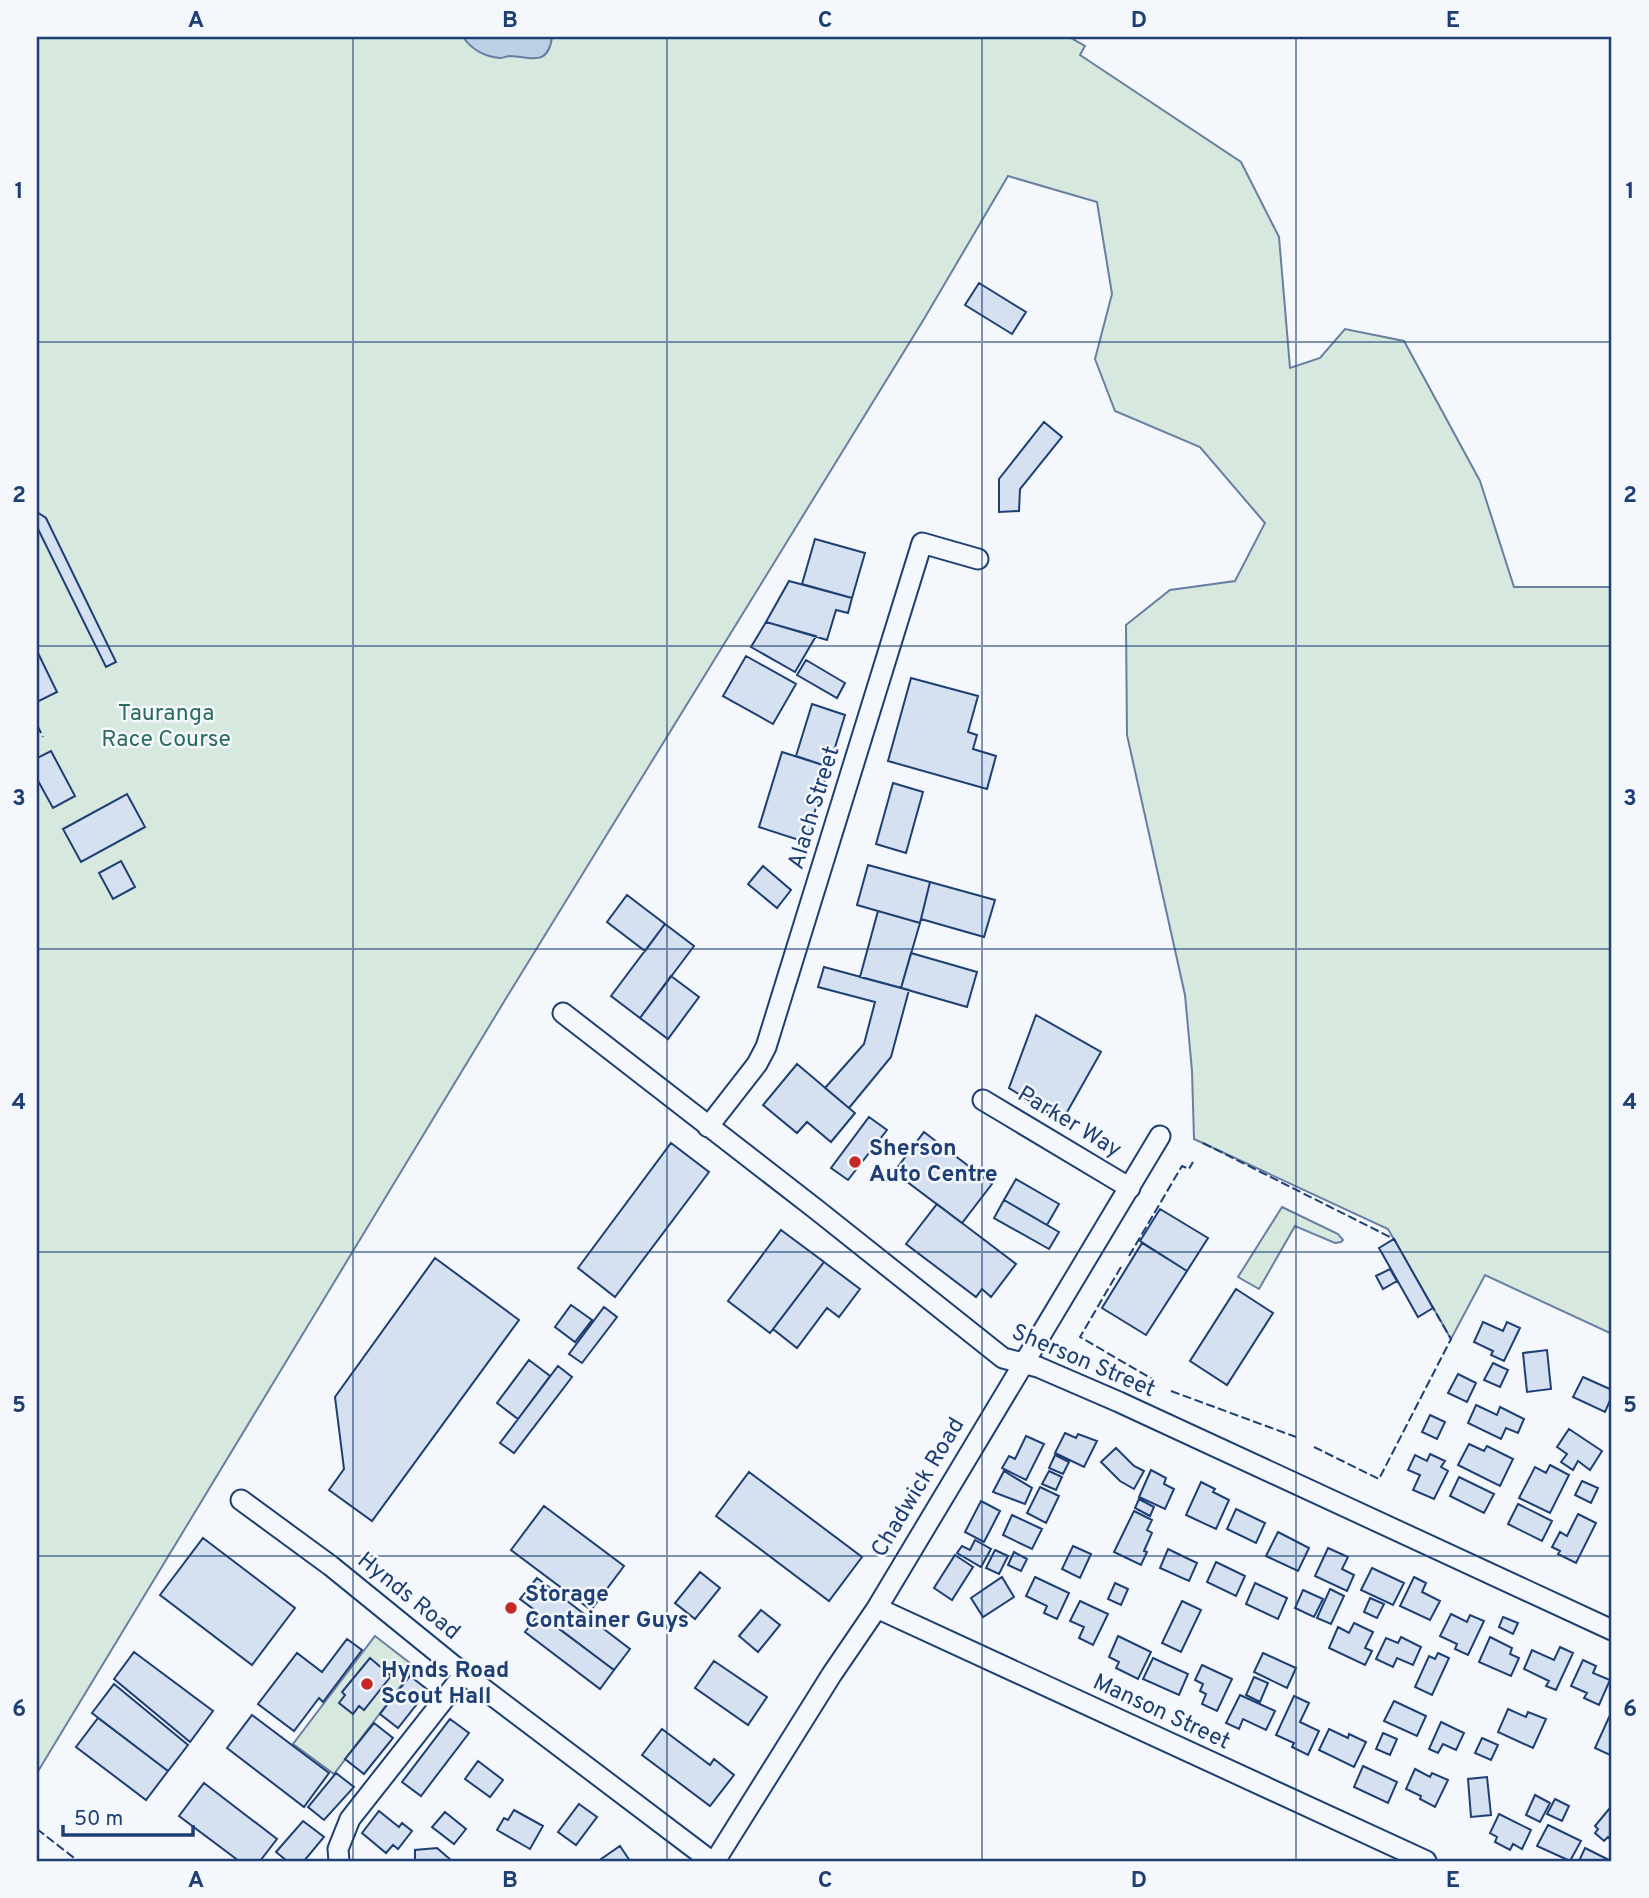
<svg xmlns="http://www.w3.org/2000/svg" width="1649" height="1898" viewBox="0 0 1649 1898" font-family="Overpass,sans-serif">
  <rect width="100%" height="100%" fill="#f4f7fb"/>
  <path fill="#d7e8df" stroke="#687fa3" stroke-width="2" d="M37,37H1069L1085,46L1080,55L1241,162L1279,237L1290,368L1320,358L1345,329L1404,341L1480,481L1514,587H1612V1334L1485,1275L1451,1339L1388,1229L1194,1139L1192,1071L1185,995L1127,735L1126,625L1170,590L1235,581L1265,523L1200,447L1115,411L1095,359L1112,294L1097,202L1008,176L924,319L505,1000L37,1773Z
    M1282,1207L1338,1234L1343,1240L1341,1242L1335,1243L1295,1226L1259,1289L1238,1277Z
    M375,1636L415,1667L334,1774L293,1744Z"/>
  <path fill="#bed0e5" stroke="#687fa3" stroke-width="2" d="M463,37H552C548,67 531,57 511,56C507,56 503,58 500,58C485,57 471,49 463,37Z"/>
  <path fill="#d5e0f0" stroke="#1d3f73" stroke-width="2" d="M979,283L1026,312L1012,334L965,305Z
    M1044,422L1062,437L1020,489L1019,511L999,512V479Z
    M37,512L46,518L116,662L106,667L37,527Z
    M815,539L865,553L852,598L802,584Z
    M789,581L852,598L848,613L836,610L827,640L766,622Z
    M766,622L816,636L795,672L751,647Z
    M37,651L57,692L37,702Z
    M746,656L796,684L773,724L723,696Z
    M806,660L845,683L837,698L797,675Z
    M911,678L978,696L968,732L977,735L973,749L996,756L987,789L888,761Z
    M812,704L845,715L829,767L796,756Z
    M51,751L75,796L53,808L37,779V758Z
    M782,752L829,767L805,842L759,827Z
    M893,783L923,792L906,853L876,844Z
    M127,794L145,827L81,862L63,829Z
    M121,861L135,887L113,899L99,873Z
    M868,865L930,882L920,923L857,905Z
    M763,866L791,890L777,908L748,884Z
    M930,882L995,900L984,937L921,919Z
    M627,895L665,924L645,951L607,922Z
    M878,911L920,923L901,988L860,977Z
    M665,924L694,946L640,1018L611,996Z
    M911,953L977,972L967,1007L901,988Z
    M824,967L909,990L891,1057L849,1108L825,1088L864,1044L875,1002L818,987Z
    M671,976L699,997L668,1039L640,1018Z
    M1036,1015L1101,1052L1062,1121L1009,1088Z
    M797,1064L855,1113L831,1142L807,1122L797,1133L763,1105Z
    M869,1117L887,1130L848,1180L831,1168Z
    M924,1132L992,1184L962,1223L894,1172Z
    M671,1143L709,1172L615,1297L578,1268Z
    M1016,1179L1059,1204L1047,1225L1004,1200Z
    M1004,1200L1059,1232L1049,1249L994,1218Z
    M937,1204L1016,1264L991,1297L982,1289L976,1297L906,1244Z
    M1160,1209L1208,1238L1187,1271L1140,1241Z
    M781,1230L824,1262L770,1333L728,1301Z
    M1394,1239L1433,1308L1418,1317L1379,1248Z
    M1142,1243L1187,1271L1146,1335L1102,1308Z
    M435,1258L519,1320L372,1521L329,1490L344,1469L335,1397Z
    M824,1262L860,1289L839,1317L827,1308L797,1348L773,1329Z
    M1390,1269L1397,1281L1383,1289L1376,1276Z
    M1236,1289L1273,1313L1227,1385L1190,1361Z
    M571,1305L592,1320L575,1342L555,1327Z
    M604,1307L617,1317L582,1363L569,1354Z
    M1483,1322L1503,1331L1507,1322L1520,1328L1504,1361L1491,1355L1493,1351L1474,1342Z
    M1547,1350L1551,1389L1527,1392L1523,1353Z
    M529,1360L550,1376L518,1419L497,1403Z
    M1493,1363L1508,1370L1500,1387L1484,1380Z
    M558,1366L572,1377L514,1453L500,1443Z
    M1458,1374L1476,1383L1467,1402L1448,1393Z
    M1583,1377L1612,1390V1396L1605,1412L1573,1397Z
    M1476,1405L1497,1415L1500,1407L1524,1419L1518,1433L1506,1428L1501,1439L1468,1423Z
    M1430,1415L1445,1422L1437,1439L1422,1432Z
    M1569,1429L1602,1451L1590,1470L1578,1461L1573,1470L1561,1462L1567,1454L1557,1447Z
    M1065,1433L1076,1438L1078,1434L1097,1441L1084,1467L1055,1453Z
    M1026,1436L1044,1444L1026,1480L1002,1468L1009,1456L1015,1459Z
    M1469,1444L1484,1451L1487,1446L1513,1459L1500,1486L1458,1465Z
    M1116,1448L1134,1466L1144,1471L1134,1489L1120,1481L1101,1462Z
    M1430,1454L1445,1461L1441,1467L1448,1471L1434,1499L1413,1490L1420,1475L1408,1470L1415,1455L1427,1461Z
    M1055,1455L1069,1462L1063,1474L1049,1468Z
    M1550,1465L1569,1475L1550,1513L1519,1498L1535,1467L1546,1473Z
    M1151,1470L1166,1478L1164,1484L1174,1489L1165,1509L1139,1497Z
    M1004,1471L1032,1488L1025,1504L993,1492Z
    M1049,1471L1062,1477L1056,1490L1042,1484Z
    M749,1472L862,1557L829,1601L716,1516Z
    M1459,1477L1494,1494L1484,1513L1450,1496Z
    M1582,1481L1598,1488L1591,1503L1575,1495Z
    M1201,1482L1215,1489L1213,1492L1229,1500L1216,1529L1186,1515Z
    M1040,1487L1059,1496L1046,1523L1027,1513Z
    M1139,1499L1154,1507L1150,1516L1135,1508Z
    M981,1501L1000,1511L984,1542L965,1532Z
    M1518,1504L1552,1521L1542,1541L1508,1524Z
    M544,1506L624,1566L591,1610L511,1550Z
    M1236,1509L1265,1523L1256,1543L1227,1529Z
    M1134,1511L1152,1520L1147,1530L1152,1533L1144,1551L1147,1552L1141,1565L1114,1552Z
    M1578,1514L1596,1523L1576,1563L1558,1554L1560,1551L1552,1547L1560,1532L1567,1536Z
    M1012,1515L1042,1529L1032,1549L1003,1535Z
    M1278,1532L1309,1548L1298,1571L1266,1556Z
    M203,1538L295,1608L252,1665L160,1595Z
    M975,1540L991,1549L981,1567L957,1553L962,1546L970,1550Z
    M1073,1546L1091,1554L1080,1578L1062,1569Z
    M1328,1548L1348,1557L1342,1569L1354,1575L1347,1591L1315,1576Z
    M1168,1549L1197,1563L1189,1581L1160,1568Z
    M995,1550L1008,1556L999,1574L986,1568Z
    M1014,1552L1027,1559L1021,1571L1008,1565Z
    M955,1555L973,1567L952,1600L934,1588Z
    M1216,1562L1245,1576L1236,1596L1207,1582Z
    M1372,1568L1404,1583L1393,1605L1361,1590Z
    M700,1572L720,1588L695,1619L675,1603Z
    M1002,1577L1014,1597L983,1617L971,1598Z
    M1035,1577L1069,1593L1057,1619L1044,1613L1047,1606L1026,1596Z
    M1414,1577L1426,1583L1422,1592L1440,1601L1430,1620L1400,1606Z
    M537,1578L630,1649L614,1670L520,1599Z
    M1115,1583L1128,1589L1121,1605L1108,1599Z
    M1255,1583L1287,1598L1278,1619L1246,1604Z
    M1330,1589L1344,1596L1331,1624L1317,1618Z
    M1303,1590L1323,1599L1314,1617L1295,1608Z
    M1370,1598L1384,1604L1377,1618L1364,1612Z
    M1080,1601L1108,1614L1093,1645L1079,1638L1084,1627L1070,1621Z
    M1182,1601L1201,1610L1181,1652L1162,1643Z
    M761,1610L780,1625L758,1652L739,1636Z
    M539,1614L614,1670L600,1689L525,1632Z
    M1451,1614L1467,1622L1470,1615L1484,1621L1468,1655L1455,1649L1457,1644L1440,1636Z
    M1503,1617L1518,1623L1513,1634L1499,1627Z
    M1354,1623L1373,1632L1365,1648L1372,1651L1365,1665L1329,1648L1338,1627L1349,1633Z
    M1118,1636L1151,1652L1138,1679L1116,1668L1119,1662L1109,1657Z
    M1401,1637L1421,1647L1413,1665L1397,1658L1393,1667L1376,1659L1386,1638L1398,1643Z
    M1490,1637L1512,1648L1510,1654L1519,1658L1511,1676L1479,1662Z
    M347,1639L362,1650L323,1702L319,1698L294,1731L258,1704L297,1653L322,1672Z
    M1560,1647L1573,1653L1556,1690L1546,1686L1549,1681L1524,1669L1532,1650L1554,1660Z
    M134,1652L213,1711L190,1742L114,1679Z
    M1263,1653L1296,1668L1287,1688L1254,1672Z
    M1438,1653L1449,1658L1432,1695L1415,1687L1429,1656L1435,1659Z
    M370,1658L391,1676L364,1710L359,1706L353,1714L339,1703L345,1695L342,1692Z
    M1153,1658L1188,1674L1179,1695L1143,1679Z
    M1583,1660L1596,1666L1593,1673L1610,1680L1599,1705L1584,1698L1587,1693L1571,1686Z
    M714,1661L767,1697L748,1725L695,1688Z
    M1202,1665L1232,1679L1217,1711L1202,1704L1206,1694L1200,1691L1203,1684L1195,1680Z
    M410,1676L428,1690L398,1728L380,1714Z
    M1254,1677L1268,1683L1260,1702L1246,1695Z
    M114,1684L188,1745L168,1771L92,1713Z
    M1240,1695L1275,1711L1266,1730L1243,1719L1239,1729L1226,1723Z
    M1294,1696L1309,1703L1300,1722L1319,1731L1308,1755L1292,1747L1294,1743L1276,1735Z
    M1394,1701L1426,1716L1417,1736L1384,1721Z
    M1508,1709L1526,1717L1528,1712L1546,1719L1533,1748L1498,1732Z
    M252,1715L329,1773L304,1807L227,1748Z
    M1610,1715L1612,1716V1750L1610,1755L1595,1748Z
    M98,1718L168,1771L146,1800L76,1747Z
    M450,1719L469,1733L421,1796L402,1782Z
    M1441,1722L1464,1733L1456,1750L1443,1744L1438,1753L1429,1749Z
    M374,1723L393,1738L364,1774L345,1759Z
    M662,1729L710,1765L714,1759L734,1775L710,1806L642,1755Z
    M1329,1729L1348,1738L1349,1734L1366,1742L1354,1767L1319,1750Z
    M1383,1733L1397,1739L1390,1755L1376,1749Z
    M1482,1738L1498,1745L1491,1760L1475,1753Z
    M478,1761L503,1780L490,1797L465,1779Z
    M1363,1766L1397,1782L1388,1803L1354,1787Z
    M1415,1769L1430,1777L1432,1773L1448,1780L1435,1807L1420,1799L1421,1796L1406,1789Z
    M336,1773L354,1787L324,1820L308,1807Z
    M1487,1777L1491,1815L1471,1817L1468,1779Z
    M204,1783L277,1839L260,1861H239L179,1816Z
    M1535,1795L1550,1803L1540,1822L1526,1815Z
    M1555,1799L1569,1806L1562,1821L1547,1814Z
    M579,1804L597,1817L576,1845L558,1832Z
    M1609,1809L1612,1812V1841L1608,1837L1604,1841L1595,1833L1598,1829L1595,1826Z
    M514,1810L543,1826L530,1849L497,1830L504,1818L508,1820Z
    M379,1811L399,1827L402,1823L412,1831L398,1849L393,1845L386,1853L362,1833Z
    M445,1812L466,1829L454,1844L432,1827Z
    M1499,1814L1531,1830L1522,1849L1513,1844L1510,1850L1495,1842L1497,1837L1490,1833Z
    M303,1821L324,1837L304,1861H287L276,1852Z
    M1548,1825L1581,1841L1570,1861L1537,1846Z
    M620,1846L630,1861H602L601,1859Z
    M437,1848L452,1861H415V1850Z
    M1585,1848L1611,1861H1579Z"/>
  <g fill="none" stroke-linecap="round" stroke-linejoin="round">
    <g stroke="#1d3f73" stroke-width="23">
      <path id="minor" d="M563,1013L817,1210L1003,1358L1038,1367L1119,1402L1612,1630
        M983,1100L1130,1188
        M708,1127L757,1064L766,1047L922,543L978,559
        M241,1500L331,1566L464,1674L711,1861
        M877,1608L1426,1861
        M339,1861L338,1849L350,1819L464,1674
        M715,1861L832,1674L877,1608L1160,1136"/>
    </g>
    <use href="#minor" stroke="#f4f7fb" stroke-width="19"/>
    <path stroke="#1d3f73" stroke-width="2" stroke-dasharray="9 3.5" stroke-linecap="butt" d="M37,725L43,737
      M1203,1143L1394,1239L1396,1242
      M1129,1256L1182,1166L1189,1169L1193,1162
      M1121,1267L1080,1337L1154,1380
      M1171,1391L1296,1437
      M1314,1447L1379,1479L1451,1339L1432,1306
      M37,1829L78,1861"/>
  </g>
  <path fill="none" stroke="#1d3f73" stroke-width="2" stroke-opacity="0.55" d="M353,37V1861M667,37V1861M982,37V1861M1296,37V1861M37,342H1612M37,646H1612M37,949H1612M37,1252H1612M37,1556H1612"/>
  <g fill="#c62828" stroke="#f4f7fb" stroke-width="2.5">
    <circle cx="855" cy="1162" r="7"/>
    <circle cx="511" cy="1608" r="7"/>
    <circle cx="367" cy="1684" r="7"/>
  </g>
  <g text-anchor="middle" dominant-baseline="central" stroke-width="5" stroke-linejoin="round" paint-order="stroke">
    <g font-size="23" fill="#2c6c60" stroke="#f4f7fb">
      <text x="166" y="714">Tauranga<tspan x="166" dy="26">Race Course</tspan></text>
    </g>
    <g font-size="23" fill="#1d3f73" stroke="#f4f7fb">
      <text transform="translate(815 808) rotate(-73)">Alach Street</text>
      <text transform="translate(1069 1123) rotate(31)">Parker Way</text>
      <text transform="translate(1083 1362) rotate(23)">Sherson Street</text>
      <text transform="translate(919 1488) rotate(-59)">Chadwick Road</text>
      <text transform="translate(408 1597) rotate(39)">Hynds Road</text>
      <text transform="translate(1161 1713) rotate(25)">Manson Street</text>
    </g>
    <g font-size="23" font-weight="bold" fill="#1d3f73" stroke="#f4f7fb" text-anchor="start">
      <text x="869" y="1149">Sherson<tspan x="869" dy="26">Auto Centre</tspan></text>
      <text x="525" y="1595">Storage<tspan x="525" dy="26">Container Guys</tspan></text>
      <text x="381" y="1671">Hynds Road<tspan x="381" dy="26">Scout Hall</tspan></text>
    </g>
  </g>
  <rect width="1649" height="1898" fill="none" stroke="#f4f7fb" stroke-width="77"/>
  <path d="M63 1825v10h130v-10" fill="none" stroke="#1d3f73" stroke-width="3.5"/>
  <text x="74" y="1825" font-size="21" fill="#1d3f73" stroke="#f4f7fb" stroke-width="5" paint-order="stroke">50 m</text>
  <rect x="38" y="38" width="1572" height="1822" fill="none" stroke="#1d3f73" stroke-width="2.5"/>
  <g font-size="23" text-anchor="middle" font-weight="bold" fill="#1d3f73">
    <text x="196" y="27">A</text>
    <text x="510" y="27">B</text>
    <text x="825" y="27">C</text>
    <text x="1139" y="27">D</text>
    <text x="1453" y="27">E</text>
    <text x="19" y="198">1</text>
    <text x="1630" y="198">1</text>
    <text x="19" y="502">2</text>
    <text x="1630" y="502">2</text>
    <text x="19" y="805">3</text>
    <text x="1630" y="805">3</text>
    <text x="19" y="1109">4</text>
    <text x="1630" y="1109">4</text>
    <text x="19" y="1412">5</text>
    <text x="1630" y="1412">5</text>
    <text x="19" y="1716">6</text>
    <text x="1630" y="1716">6</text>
    <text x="196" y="1887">A</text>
    <text x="510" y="1887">B</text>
    <text x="825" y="1887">C</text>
    <text x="1139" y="1887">D</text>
    <text x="1453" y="1887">E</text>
  </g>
</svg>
